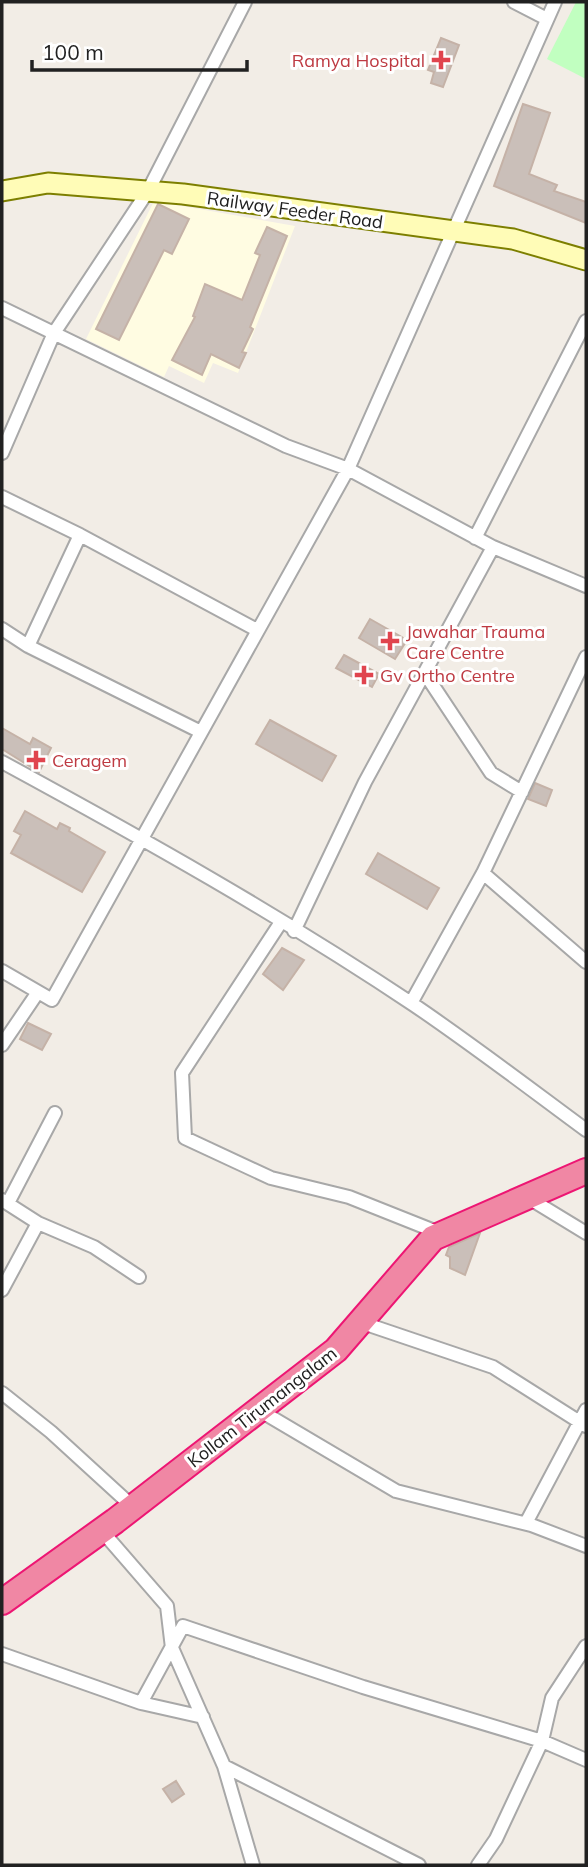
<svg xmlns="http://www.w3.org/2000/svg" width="588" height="1867" viewBox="0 0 588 1867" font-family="Mulish,sans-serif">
  <rect width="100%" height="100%" fill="#f2ede6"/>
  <path fill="#fffce2" d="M154,201L295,226L238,373L213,363L204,383L169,366L164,377L86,339Z"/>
  <path fill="#c1ffc0" d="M576,2H586V79L547,59Z"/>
  <path fill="#cabfb9" stroke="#c5b2a7" stroke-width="2" d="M441,38L459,45L443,87L431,83L434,72L428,70Z
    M523,104L550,113L529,174L557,185L554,191L586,202V223L494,186Z
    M158,204L189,219L172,254L164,250L119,340L96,329Z
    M267,227L287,236L250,327L253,329L242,352L246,353L239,368L211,354L202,375L172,360L195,317L193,316L205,284L242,300L260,255L255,253Z
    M370,619L407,640L395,659L359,638Z
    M344,655L379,674L372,687L336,668Z
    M270,720L336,756L322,781L256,744Z
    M2,728L30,744L33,738L51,748L39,772L2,749Z
    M535,783L552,790L546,806L528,799Z
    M25,811L57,829L60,823L70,828L69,831L105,852L82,892L11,853L21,835L14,831Z
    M378,853L439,888L427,909L366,874Z
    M282,948L304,960L283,990L263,974Z
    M28,1023L51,1034L42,1050L20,1039Z
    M480,1233L465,1275L450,1268V1257L446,1255L449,1247Z
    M176,1781L184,1794L172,1802L163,1789Z"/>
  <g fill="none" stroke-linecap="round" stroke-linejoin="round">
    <g stroke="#a8a8a8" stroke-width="16">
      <path id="street" d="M514,2L547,19
        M2,308L286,446L348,469L493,547L586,586
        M2,453L54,333L148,191L245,2
        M2,497L80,535
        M475,538L586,321
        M2,629L28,646
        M426,675L491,773L522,792
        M201,732L28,646L80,535L257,630
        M2,762C142,838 281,916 414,1005C473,1045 529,1088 586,1130
        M483,873L586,962
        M281,922L182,1073L185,1138L271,1178L349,1197L442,1234
        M294,931L365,782L493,547
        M2,971L52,1000L348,469L555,2
        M411,1003L483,873L586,657
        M2,1045L38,992
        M527,1197L586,1233
        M2,1200L38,1223L94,1247L139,1277
        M8,1203L55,1113
        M2,1290L38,1223
        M360,1322L493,1367L586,1426
        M2,1393L51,1432L133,1507
        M259,1410L396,1491L531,1525
        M586,1410L526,1523L586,1546
        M102,1531L167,1606L172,1648L224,1766L253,1865
        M2,1654L141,1703L183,1626L363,1687L542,1741L586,1760
        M141,1703L203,1717
        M224,1766L419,1865
        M478,1865L496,1839L542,1741L552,1698L586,1646"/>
    </g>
    <g stroke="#7d7f00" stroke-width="23">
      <path id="secondary" d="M2,191L48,183L183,194L513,239L586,260"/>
    </g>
    <g stroke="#ed1673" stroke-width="28">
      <path id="highway" d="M2,1602L115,1521L336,1350L433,1238L586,1171"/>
    </g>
    <use href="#street" stroke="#fff" stroke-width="12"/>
    <use href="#secondary" stroke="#fffcb7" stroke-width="19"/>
    <use href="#highway" stroke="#f087a4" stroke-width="24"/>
  </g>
  <g fill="#e0444e" stroke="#fff" stroke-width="2.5">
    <path d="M437.5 49.5h7v7h7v7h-7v7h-7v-7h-7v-7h7z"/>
    <path d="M386.5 630.5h7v7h7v7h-7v7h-7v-7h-7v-7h7z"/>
    <path d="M360.5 664.5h7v7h7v7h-7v7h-7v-7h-7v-7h7z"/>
    <path d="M32.5 749.5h7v7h7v7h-7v7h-7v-7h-7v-7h7z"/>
  </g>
  <g text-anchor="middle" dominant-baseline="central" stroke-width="6" stroke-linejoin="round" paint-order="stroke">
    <g font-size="18" fill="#be3a42" stroke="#fff" text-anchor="start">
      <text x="425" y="60" text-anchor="end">Ramya Hospital</text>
      <text x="406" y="631">Jawahar Trauma<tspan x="406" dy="21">Care Centre</tspan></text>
      <text x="380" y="675">Gv Ortho Centre</text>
      <text x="52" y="760">Ceragem</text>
    </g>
    <g font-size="18" fill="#212121" stroke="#fff">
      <text transform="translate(295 210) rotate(8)">Railway Feeder Road</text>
      <text transform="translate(262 1407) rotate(-38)">Kollam Tirumangalam</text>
    </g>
  </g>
  <rect width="588" height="1867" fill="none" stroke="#212121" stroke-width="7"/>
  <path d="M32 60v10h215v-10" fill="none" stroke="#212121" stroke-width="3.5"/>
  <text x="42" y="60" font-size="21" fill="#212121" stroke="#ffffff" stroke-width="5" paint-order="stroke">100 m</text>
</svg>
